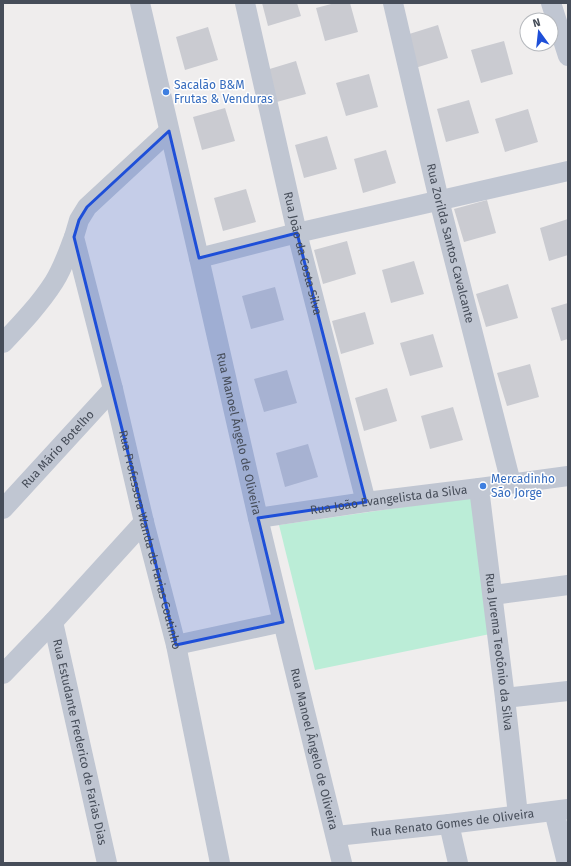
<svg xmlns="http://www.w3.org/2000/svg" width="571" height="866" viewBox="0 0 571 866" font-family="'Fira Sans',sans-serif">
  <rect width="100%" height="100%" fill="#efeded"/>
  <path fill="#bbedd7" d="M473,497L490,634L315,670L279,525Z"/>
  <path fill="#cacbd1" d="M262,3H297L301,16L268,26Z
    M335,3H350L358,32L325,41L316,8Z
    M438,25L448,58L415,68L406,35Z
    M208,27L218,60L185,70L176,37Z
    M504,41L513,74L481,83L471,50Z
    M296,61L306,94L273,103L263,71Z
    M369,74L378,107L346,116L336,83Z
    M469,100L479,133L446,142L437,109Z
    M225,108L235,141L202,150L193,117Z
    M528,109L538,142L505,152L495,119Z
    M327,136L337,169L304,178L295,145Z
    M386,150L396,183L363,193L354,159Z
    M246,189L256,222L223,231L214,198Z
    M487,200L496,233L464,242L454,209Z
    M568,219V255L549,261L540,228Z
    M347,241L356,274L323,284L314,250Z
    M414,261L424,294L391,303L382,270Z
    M508,284L518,318L486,327L476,294Z
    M275,287L284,320L251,329L242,296Z
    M568,303V339L561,341L551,308Z
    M365,312L374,344L341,354L332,321Z
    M433,334L443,367L410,376L400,343Z
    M530,364L539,397L507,406L497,373Z
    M287,370L297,403L264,412L254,379Z
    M387,388L397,421L364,431L355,398Z
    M453,407L463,440L430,449L421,416Z
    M308,444L318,477L285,487L276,453Z"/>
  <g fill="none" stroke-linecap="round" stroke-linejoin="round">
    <g stroke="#c0c6d2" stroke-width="20">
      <path id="s1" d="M140,3L199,258L258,518L283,622L342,863"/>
      <path id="s2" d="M245,3L297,233L366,502"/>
      <path id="s3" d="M393,3L439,200L511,483"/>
      <path d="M551,3L568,56"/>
      <path id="s4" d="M169,131L87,207L79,220L74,237L113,389L144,522L176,645L220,863"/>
      <path d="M199,258L297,233L568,171"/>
      <path d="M3,343C21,324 40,304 54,282C63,268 68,252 74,237"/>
      <path id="s5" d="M479,488L505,698L518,815"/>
      <path id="s6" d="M3,509L113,389"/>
      <path id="s7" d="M258,518L366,502L479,488L568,476"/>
      <path d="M493,595L568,585"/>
      <path id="s8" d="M53,622L107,863"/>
      <path d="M176,645L283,622"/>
      <path d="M3,674L53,622L144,522"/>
      <path d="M505,698L568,691"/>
      <path d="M554,811L567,863"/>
      <path d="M449,824L458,863"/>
      <path id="s9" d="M336,836L449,824L568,809"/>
    </g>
  </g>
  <path fill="#1e4fd8" fill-opacity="0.2" stroke="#1e4fd8" stroke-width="3" stroke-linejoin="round" d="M169,131L199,258L297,233L366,502L258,518L283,622L176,645L74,237L79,220L87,207Z"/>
  <g fill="#3f7fe0" stroke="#fff" stroke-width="1.5">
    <circle cx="166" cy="92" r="4"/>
    <circle cx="483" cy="486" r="4"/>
  </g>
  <g text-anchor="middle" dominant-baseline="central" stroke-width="3" stroke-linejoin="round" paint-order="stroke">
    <g font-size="12" fill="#366cbe" stroke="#fff" text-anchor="start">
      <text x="174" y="85">Sacalão B&amp;M<tspan x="174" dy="14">Frutas &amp; Venduras</tspan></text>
      <text x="491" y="479">Mercadinho<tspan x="491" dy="14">São Jorge</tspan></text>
    </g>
    <g font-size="12" fill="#464d59" stroke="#fff">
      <text stroke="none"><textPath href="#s3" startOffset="247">Rua Zorilda Santos Cavalcante</textPath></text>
      <text stroke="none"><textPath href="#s2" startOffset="257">Rua João da Costa Silva</textPath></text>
      <text stroke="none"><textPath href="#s1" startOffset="442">Rua Manoel Ângelo de Oliveira</textPath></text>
      <text stroke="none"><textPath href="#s6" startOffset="81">Rua Mário Botelho</textPath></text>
      <text stroke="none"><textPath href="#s7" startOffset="132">Rua João Evangelista da Silva</textPath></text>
      <text stroke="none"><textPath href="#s4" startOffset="457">Rua Professora Wanda de Farias Coutinho</textPath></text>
      <text stroke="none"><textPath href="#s5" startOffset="165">Rua Jurema Teotônio da Silva</textPath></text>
      <text stroke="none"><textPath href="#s8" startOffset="123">Rua Estudante Frederico de Farias Dias</textPath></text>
      <text stroke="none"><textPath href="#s1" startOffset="766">Rua Manoel Ângelo de Oliveira</textPath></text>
      <text stroke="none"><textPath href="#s9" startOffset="117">Rua Renato Gomes de Oliveira</textPath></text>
    </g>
  </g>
  <rect width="571" height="866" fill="none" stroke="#464d59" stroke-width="8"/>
  <g transform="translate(539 32) rotate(345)"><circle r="19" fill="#ffffff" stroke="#b5b8bd"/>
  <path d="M0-3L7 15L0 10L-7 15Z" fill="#1e4fd8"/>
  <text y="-6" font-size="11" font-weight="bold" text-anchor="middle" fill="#464d59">N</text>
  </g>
</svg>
